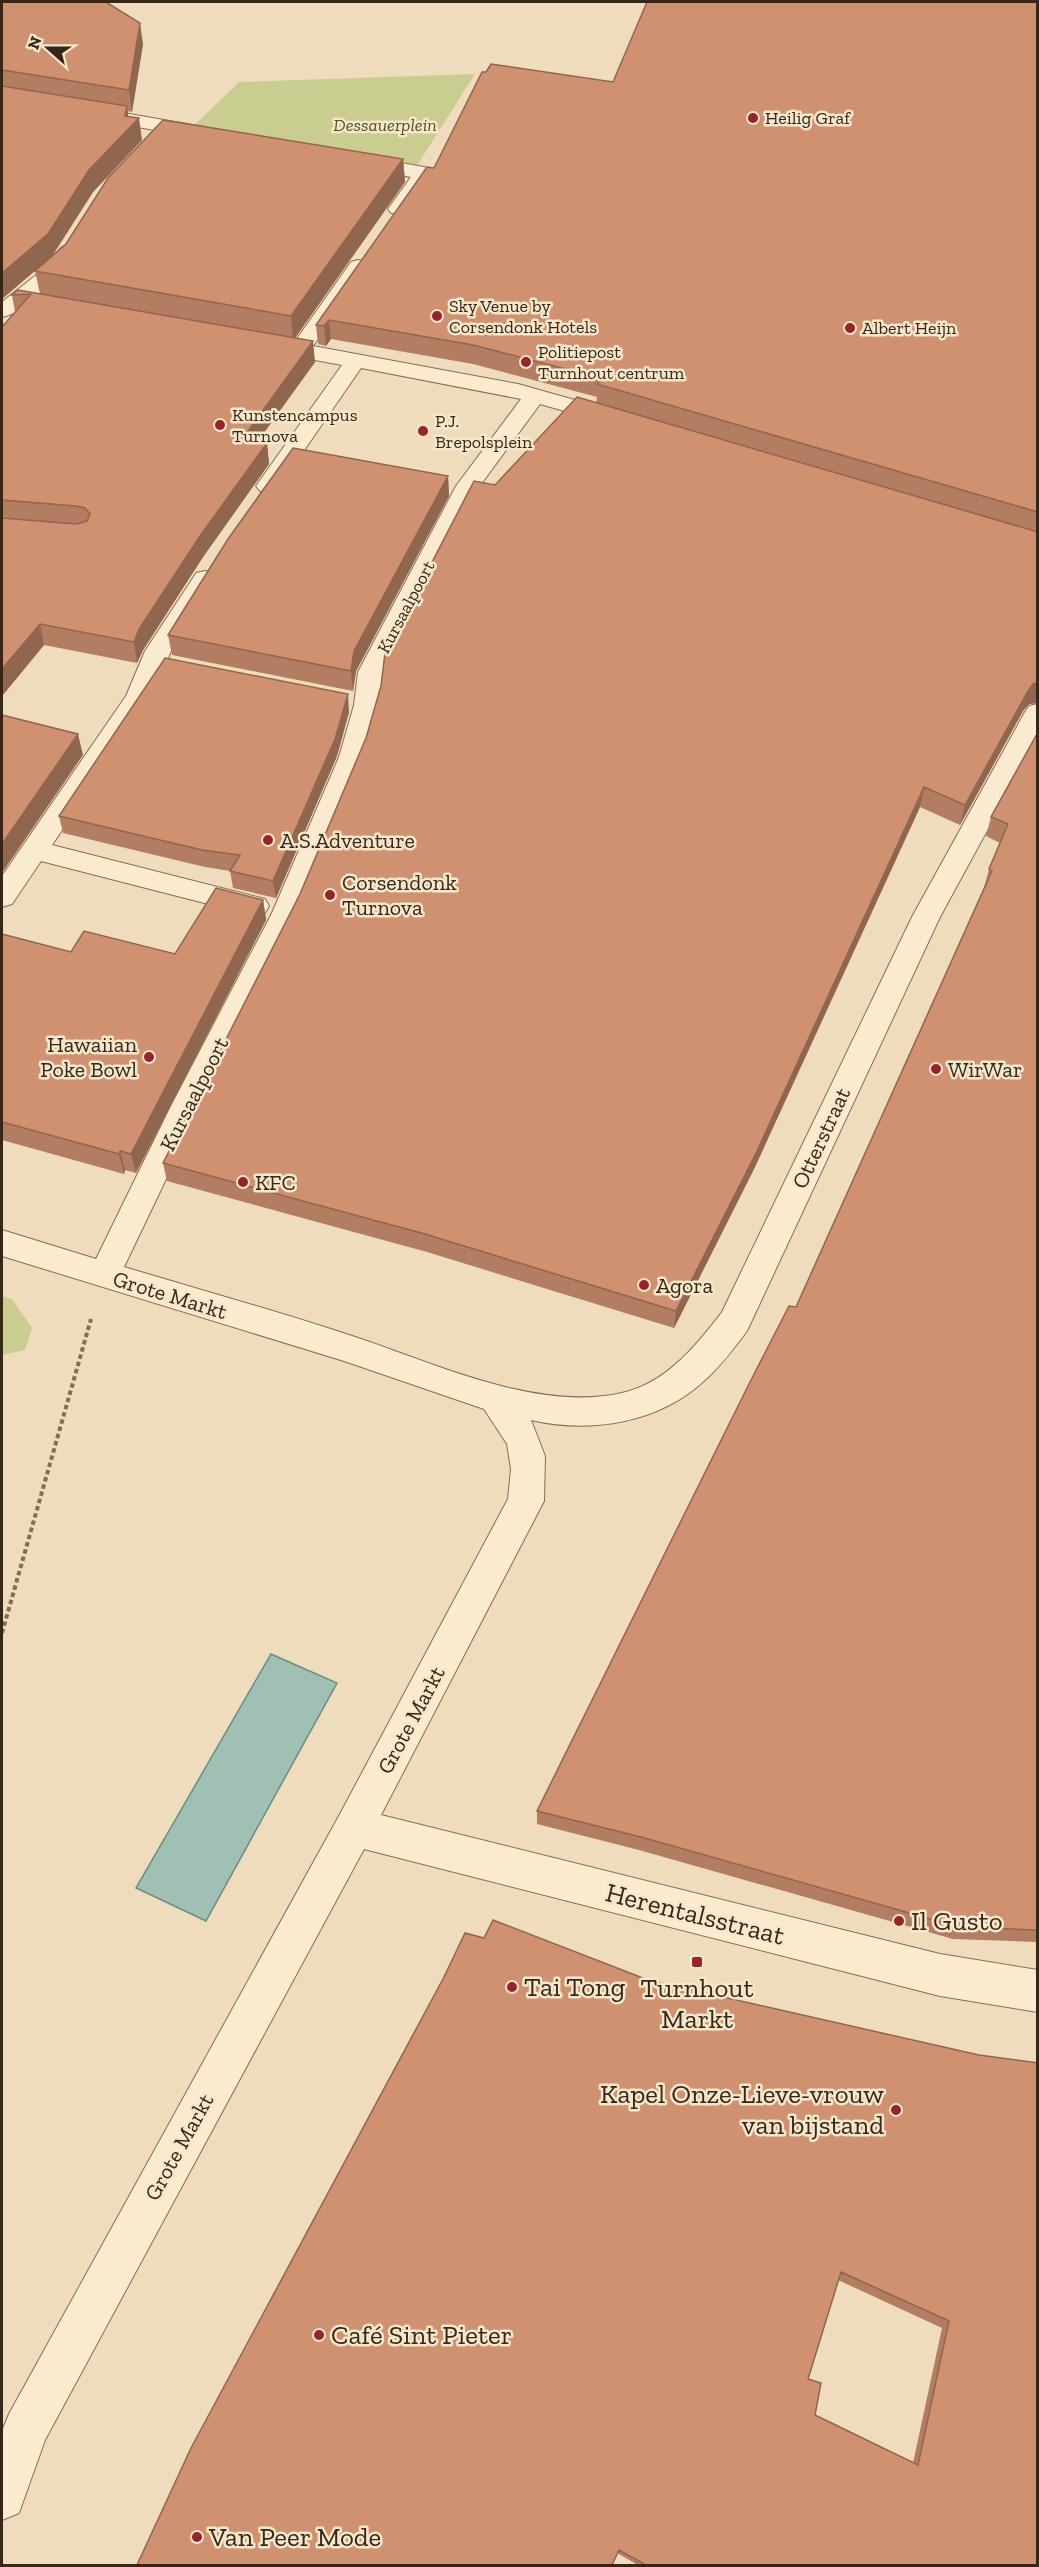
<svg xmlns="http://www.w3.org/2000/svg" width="1039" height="2567" viewBox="0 0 1039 2567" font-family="'Zilla Slab',serif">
  <rect width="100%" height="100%" fill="#efdcbc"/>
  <path fill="#cacd90" d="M475,74L409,178L178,141L239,82Z
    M2,1296L12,1299L32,1328L25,1350L2,1355Z"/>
  <path fill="#a0c0b4" stroke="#688d81" stroke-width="1.5" d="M271,1654L337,1683L206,1921L136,1888Z"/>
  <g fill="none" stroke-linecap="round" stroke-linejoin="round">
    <g stroke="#876c55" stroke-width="2">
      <path id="minor" d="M95,108L204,127L211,129L214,133L211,137L204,139L88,118L85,114L88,110Z
        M361,156L424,167L431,169L434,173L405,213H391L388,209L411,177L354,166L351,162L354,158Z
        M69,245L76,247L79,251C64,274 29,312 2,317V302L40,272L62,247Z
        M358,260L365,262L368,266L313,346L518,384L621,413L624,418L621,423L613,425L540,404L479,487L384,672L380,705L365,757L300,913L200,1108L124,1267C198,1289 273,1310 346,1334C428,1360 535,1413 622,1393C666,1383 696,1346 722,1312L912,917L1025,712L1029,706L1038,704V737L940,917L747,1331C734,1348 721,1366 705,1380C659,1423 591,1434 531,1420L545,1456L544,1501L381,1815L940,1954L1038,1970V2012L940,1996L364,1849L45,2440L19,2513L2,2520V2431L9,2414L340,1814L508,1499L511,1469L507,1444L484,1409L344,1361L2,1256V1230L96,1259L170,1108L272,913L339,757L354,705L358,672L456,486L521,399L361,368L276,491L268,493L260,491L256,486L342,365L271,352L263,350L260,345L263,340L271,338L294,343L351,262Z
        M205,571L214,573L217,578L171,651L152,697L52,845L265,899L269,906L265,913L255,916L41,861L12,904L2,907V876L126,696L145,651L193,578L196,573Z"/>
    </g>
    <path stroke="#876c55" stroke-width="4" stroke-dasharray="4.5 3" stroke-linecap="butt" d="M2,1633L91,1319"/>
    <use href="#minor" fill="#faeacf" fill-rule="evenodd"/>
  </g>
  <path fill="#b27d60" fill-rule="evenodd" d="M2,2L143,44L132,112L127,111L128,116L142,140L93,192L53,255L403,159L405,182L295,338L315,362L258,441L267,443L269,464L203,557L143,650L137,663L44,645L2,696V327L15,312L12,295L40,294L35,271L42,265L2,299Z
    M1038,2V703L1029,704L1023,711L960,825L920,807L754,1169L674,1328L427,1252L167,1181L163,1163L300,894L495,485L596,403L597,397L473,364L331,339L326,346L318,344L316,325L434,168Z
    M448,476L449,496L356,671L353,691L172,655L168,635Z
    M349,712L337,756L276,898L233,888L230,871L205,867L63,833L59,816Z
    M1038,732V1942L953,1939L639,1850L537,1824V1811L796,1307L984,888L989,869L1000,843L986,836L991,817Z
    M263,900L266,920L136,1173L125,1170L124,1174L2,1140V934L71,952L175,954Z
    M484,1938L648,1980L979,2055L1038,2565H638L617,2553ZM838,2280L942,2328L913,2463L815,2415L808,2379Z"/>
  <path fill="#91664e" d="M140,23L143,44L132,112L129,90Z
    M127,106L130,128L139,118L142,140L93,192L52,256L2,299V273L125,116Z
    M403,159L405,182L293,341L291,316Z
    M329,320L331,339L326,346L324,326Z
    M313,341L315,362L245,459L243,438Z
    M267,443L269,464L203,557L143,650L137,663L134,642L139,629L200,536Z
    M448,476L449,496L356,671L353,691L351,671L354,651Z
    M40,624L44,645L2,696V669Z
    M1038,683V703L1029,704L1023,711L960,825L965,805L1028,691L1033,684Z
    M348,694L349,712L337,756L276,898L273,881Z
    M78,734L83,755L2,873V844Z
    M924,787L920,807L754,1169L674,1328L676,1311Z
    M263,900L266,920L136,1173L131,1154Z
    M120,1151L125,1170L124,1174L119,1154Z"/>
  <path fill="#cf9170" stroke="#91664e" stroke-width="1.5" fill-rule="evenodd" d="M2,2H106L140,23L129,90L2,70Z
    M647,2H1038V512L597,384L604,379L473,345L329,320L324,326L316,325L427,167L434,168L482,72H486L491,64L613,82Z
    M2,86L127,106L125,116L139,118L89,170L48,234L2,273Z
    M163,120L403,159L291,316L35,271L66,244L108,178Z
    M18,290L313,341L243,438L267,443L200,536L139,629L134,642L40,624L2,669V518L76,524L87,521L90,514L85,508L76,506L2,500V327L31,294L12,295Z
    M577,397L1038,532V683L1033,684L1028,691L965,805L924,787L757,1151L676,1311L425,1234L163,1163L300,894L366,738L381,686L385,653L474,481L495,485Z
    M293,448L448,476L354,651L351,671L168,635L228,539Z
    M165,658L348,694L335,739L273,881L230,871L240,855L202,850L59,816Z
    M2,715L78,734L2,844Z
    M1038,732V1930L959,1927L641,1837L537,1811L749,1384L789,1306L796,1307L992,871L989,869L1008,824L991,817Z
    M216,888L263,900L131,1154L120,1151L119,1154L2,1122V934L71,952L84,931L175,954Z
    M493,1920L648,1980L979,2055L1038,2063V2565H646L619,2550L612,2565H137L191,2448L444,1977L465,1933L484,1938ZM841,2272L949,2321L918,2465L815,2415L821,2383L808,2379Z"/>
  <g fill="#98232c" stroke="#f6e7cb" stroke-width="2">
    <circle cx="753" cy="118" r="6"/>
    <circle cx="437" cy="316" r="6"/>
    <circle cx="850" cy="328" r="6"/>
    <circle cx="526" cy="362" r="6"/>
    <circle cx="220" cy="425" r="6"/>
    <circle cx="423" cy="431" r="6"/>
    <circle cx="268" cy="840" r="6"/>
    <circle cx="330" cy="895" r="6"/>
    <circle cx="149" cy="1057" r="6"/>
    <circle cx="936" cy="1069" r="6"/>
    <circle cx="243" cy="1182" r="6"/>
    <circle cx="644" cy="1285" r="6"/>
    <circle cx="899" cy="1921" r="6"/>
    <rect x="691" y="1956" width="12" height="12" rx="3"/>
    <circle cx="512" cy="1987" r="6"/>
    <circle cx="896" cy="2110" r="6"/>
    <circle cx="319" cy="2335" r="6"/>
    <circle cx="197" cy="2537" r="6"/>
  </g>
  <g text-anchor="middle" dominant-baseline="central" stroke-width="5" stroke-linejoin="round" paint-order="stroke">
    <g font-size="18" fill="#35261a" stroke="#f6e7cb" text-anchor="start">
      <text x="765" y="118">Heilig Graf</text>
      <text x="449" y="306">Sky Venue by<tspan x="449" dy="21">Corsendonk Hotels</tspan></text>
      <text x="862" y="328">Albert Heijn</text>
      <text x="538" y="352">Politiepost<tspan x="538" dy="21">Turnhout centrum</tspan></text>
      <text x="232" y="415">Kunstencampus<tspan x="232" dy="21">Turnova</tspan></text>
      <text x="435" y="421">P.J.<tspan x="435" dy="21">Brepolsplein</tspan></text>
    </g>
    <g font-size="18" font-style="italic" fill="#495220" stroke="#f6e7cb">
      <text x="385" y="125">Dessauerplein</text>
    </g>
    <g font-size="18" fill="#35261a" stroke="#f6e7cb">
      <text transform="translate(406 607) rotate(-62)">Kursaalpoort</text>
    </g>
    <g font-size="22" fill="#35261a" stroke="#f6e7cb" text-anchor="start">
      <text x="280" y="840">A.S.Adventure</text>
      <text x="342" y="882">Corsendonk<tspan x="342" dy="25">Turnova</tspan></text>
      <text x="137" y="1044" text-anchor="end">Hawaiian<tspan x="137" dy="25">Poke Bowl</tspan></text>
      <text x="948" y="1069">WirWar</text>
      <text x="255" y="1182">KFC</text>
      <text x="656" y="1285">Agora</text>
    </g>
    <g font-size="22" fill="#35261a" stroke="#f6e7cb">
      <text transform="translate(194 1094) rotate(-63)">Kursaalpoort</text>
      <text transform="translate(821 1138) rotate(-65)">Otterstraat</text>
      <text transform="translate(170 1295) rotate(17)">Grote Markt</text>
      <text transform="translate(411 1720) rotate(-62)">Grote Markt</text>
      <text transform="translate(179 2147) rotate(-61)">Grote Markt</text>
    </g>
    <g font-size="27" fill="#35261a" stroke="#f6e7cb">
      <text transform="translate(695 1914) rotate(14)">Herentalsstraat</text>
    </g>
    <g font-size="27" fill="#35261a" stroke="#f6e7cb" text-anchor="start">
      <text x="911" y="1921">Il Gusto</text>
      <text x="524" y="1987">Tai Tong</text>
      <text x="697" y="1988" text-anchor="middle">Turnhout<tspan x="697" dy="31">Markt</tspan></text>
      <text x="884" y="2094" text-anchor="end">Kapel Onze-Lieve-vrouw<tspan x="884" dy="31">van bijstand</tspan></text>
      <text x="331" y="2335">Café Sint Pieter</text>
      <text x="209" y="2537">Van Peer Mode</text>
    </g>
  </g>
  <rect width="1039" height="2567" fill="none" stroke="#35261a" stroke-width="6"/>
  <g transform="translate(48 48) rotate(291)" stroke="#f6e7cb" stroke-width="4.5" paint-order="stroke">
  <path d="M0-4.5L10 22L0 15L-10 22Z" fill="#35261a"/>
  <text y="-9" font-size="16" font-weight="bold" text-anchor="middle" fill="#35261a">N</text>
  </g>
</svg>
